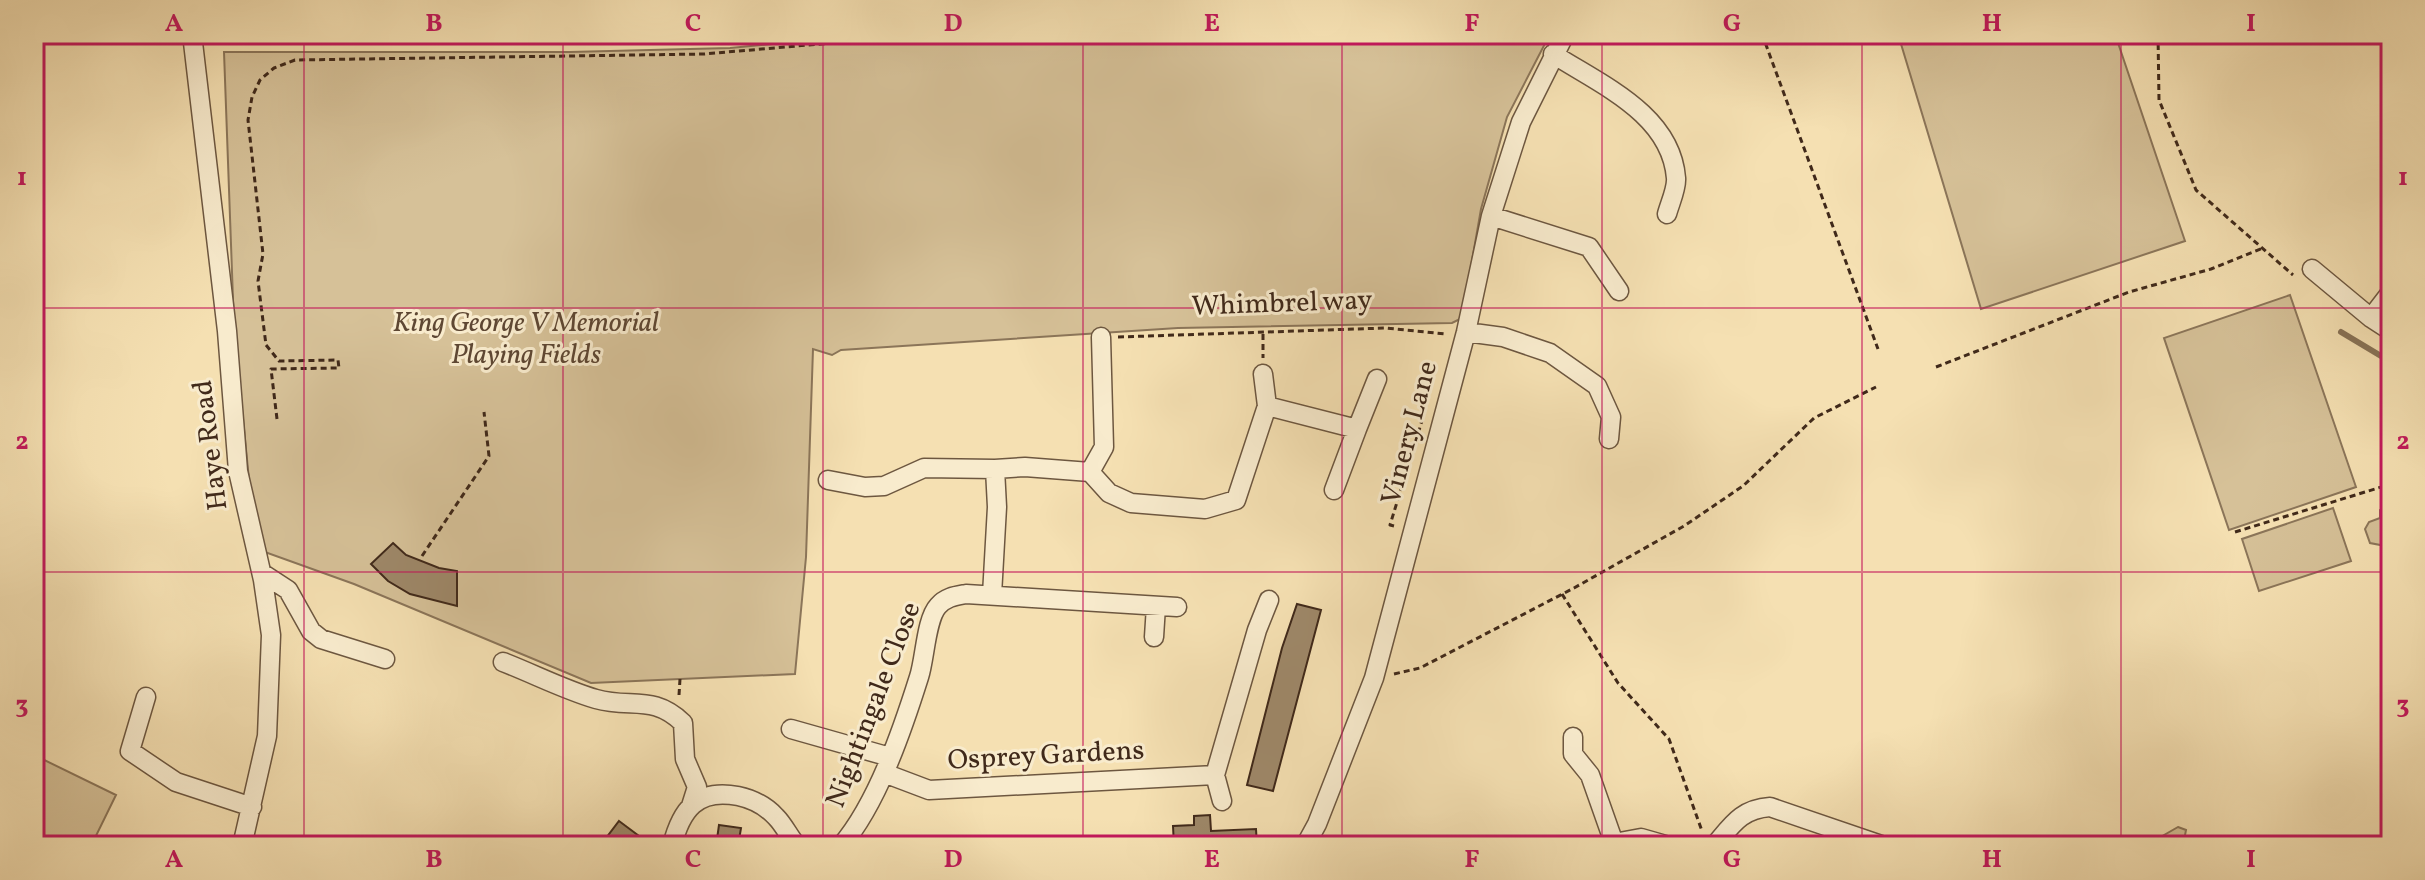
<svg xmlns="http://www.w3.org/2000/svg" width="2425" height="880" viewBox="0 0 2425 880" font-family="Vollkorn,serif">
  <rect width="100%" height="100%" fill="#f5e0b2"/>
  <filter id="stains"><feTurbulence type="fractalNoise" baseFrequency=".0025" numOctaves="4"/><feColorMatrix values="0 0 0 0 .2 0 0 0 0 .09 0 0 0 0 .02 0 0 0 .5 -.17"/></filter>
  <radialGradient id="worn" r=".72"><stop offset=".6" stop-color="#630" stop-opacity="0"/><stop offset="1" stop-color="#630" stop-opacity=".3"/></radialGradient>
  <path fill="#d6c198" stroke="#8b7559" stroke-width="2" d="M876,34H1550L1507,117L1481,209L1462,318L1452,323L1178,328L841,350L832,355L813,349L806,557L795,674L591,683L354,584L262,551L251,500L234,327L224,52H570L730,48Z
    M1898,34H2115L2185,241L1981,309Z
    M2290,295L2356,487L2229,530L2164,338Z
    M2333,508L2351,561L2259,591L2242,539Z
    M2391,508V547L2370,543L2365,529L2369,522L2380,518V510Z
    M34,755L116,795L91,846H34Z
    M2178,827L2186,830L2183,846H2145Z"/>
  <g fill="none" stroke-linecap="round" stroke-linejoin="round">
    <path stroke="#877256" stroke-width="6" d="M2341,332L2391,362"/>
  </g>
  <path fill="#9e8869" stroke="#40291a" stroke-width="2" d="M393,543L406,555L439,568L457,571V606L410,594L388,581L371,564Z
    M1297,604L1321,610L1273,791L1247,785L1282,648Z
    M1210,815L1211,831L1256,829L1257,846H1174L1173,826L1194,825V816Z
    M619,821L639,836L632,846H600Z
    M719,825L741,828L738,846H716Z"/>
  <g fill="none" stroke-linecap="round" stroke-linejoin="round">
    <g stroke="#6d5740" stroke-width="21">
      <path id="minor" d="M192,34L227,331L238,471L263,580L271,635L267,736L242,846
        M1553,54C1601,85 1671,114 1676,178C1677,188 1670,203 1667,214
        M1491,216L1589,247L1619,291
        M2312,269L2371,318L2391,331
        M2371,318L2391,292
        M1466,332L1503,337L1550,353L1597,386L1611,417L1609,439
        M1267,406L1357,429L1334,490
        M1357,429L1377,379
        M1090,472L1104,447L1101,337
        M828,480L865,487L884,486L924,468L995,469
        M262,573L288,590L311,631L321,639L385,659
        M992,595L997,507L995,469L1025,467L1090,472L1109,493L1131,503L1205,509L1236,500L1267,406L1263,374
        M1154,637L1156,606
        M503,662C534,674 565,690 596,699C631,709 653,694 683,723L685,759L697,787L691,806
        M146,697L130,751L176,782L252,807
        M791,729L890,757
        M1573,737V754L1590,775L1614,843L1605,846
        M884,773L929,790L1215,775L1257,630L1269,600
        M1215,775L1222,801
        M1614,843L1641,838L1669,846
        M672,846C681,810 697,788 738,796C752,799 765,805 776,817C783,824 788,834 794,842
        M841,846C877,804 902,731 919,677C925,659 926,619 938,606C946,597 955,596 966,594L1177,607
        M1305,846L1317,824L1374,678L1466,332L1491,216L1521,122L1565,34
        M1714,846C1732,825 1741,809 1770,807L1884,846"/>
    </g>
    <path stroke="#40291a" stroke-width="3" stroke-dasharray="6 4" stroke-linecap="butt" d="M1762,34L1878,349
      M2158,34L2159,100L2196,190L2293,275
      M1263,334V358
      M1118,337L1386,328L1445,334
      M1936,367L2129,292L2211,269L2263,248
      M277,419L271,369L339,368L338,360L279,361L266,345L258,281L263,254L248,120L252,97L260,80L274,68L295,60L704,54L937,34
      M1394,526L1390,525L1424,414
      M2235,532L2391,484
      M422,556L489,456L484,412
      M1562,594L1618,683L1669,739L1702,831
      M1394,674L1420,668L1574,588L1684,526L1743,486L1814,418L1876,387
      M679,695L680,679"/>
    <use href="#minor" stroke="#f8ebcd" stroke-width="18"/>
  </g>
  <path fill="none" stroke="#c2185b" stroke-width="2" stroke-opacity="0.55" d="M304,34V846M563,34V846M823,34V846M1083,34V846M1342,34V846M1602,34V846M1862,34V846M2121,34V846M34,308H2391M34,572H2391"/>
  <g text-anchor="middle" dominant-baseline="central" stroke-width="6" stroke-linejoin="round" paint-order="stroke">
    <g font-size="28" fill="#40291a" stroke="#f8ebcd">
      <text transform="translate(1282 304) rotate(-2)">Whimbrel way</text>
      <text transform="translate(1410 433) rotate(-75)">Vinery Lane</text>
      <text transform="translate(211 445) rotate(-97)">Haye Road</text>
      <text transform="translate(874 705) rotate(-69)">Nightingale Close</text>
      <text transform="translate(1046 756) rotate(-3)">Osprey Gardens</text>
    </g>
    <g font-size="28" font-style="italic" fill="#5e4733" stroke="#f8ebcd">
      <text x="526" y="323">King George V Memorial<tspan x="526" dy="32">Playing Fields</tspan></text>
    </g>
  </g>
  <rect width="2425" height="880" fill="none" stroke="#f5e0b2" stroke-width="88"/>
  <rect x="44" y="44" width="2337" height="792" fill="none" stroke="#c2185b" stroke-width="3"/>
  <g font-size="26" text-anchor="middle" font-weight="bold" fill="#c2185b">
    <text x="174" y="31">A</text>
    <text x="434" y="31">B</text>
    <text x="693" y="31">C</text>
    <text x="953" y="31">D</text>
    <text x="1212" y="31">E</text>
    <text x="1472" y="31">F</text>
    <text x="1732" y="31">G</text>
    <text x="1992" y="31">H</text>
    <text x="2251" y="31">I</text>
    <text x="22" y="185">1</text>
    <text x="2403" y="185">1</text>
    <text x="22" y="449">2</text>
    <text x="2403" y="449">2</text>
    <text x="22" y="713">3</text>
    <text x="2403" y="713">3</text>
    <text x="174" y="867">A</text>
    <text x="434" y="867">B</text>
    <text x="693" y="867">C</text>
    <text x="953" y="867">D</text>
    <text x="1212" y="867">E</text>
    <text x="1472" y="867">F</text>
    <text x="1732" y="867">G</text>
    <text x="1992" y="867">H</text>
    <text x="2251" y="867">I</text>
  </g>
  <rect width="100%" height="100%" filter="url(#stains)"/>
  <rect width="100%" height="100%" fill="url(#worn)"/>
</svg>
